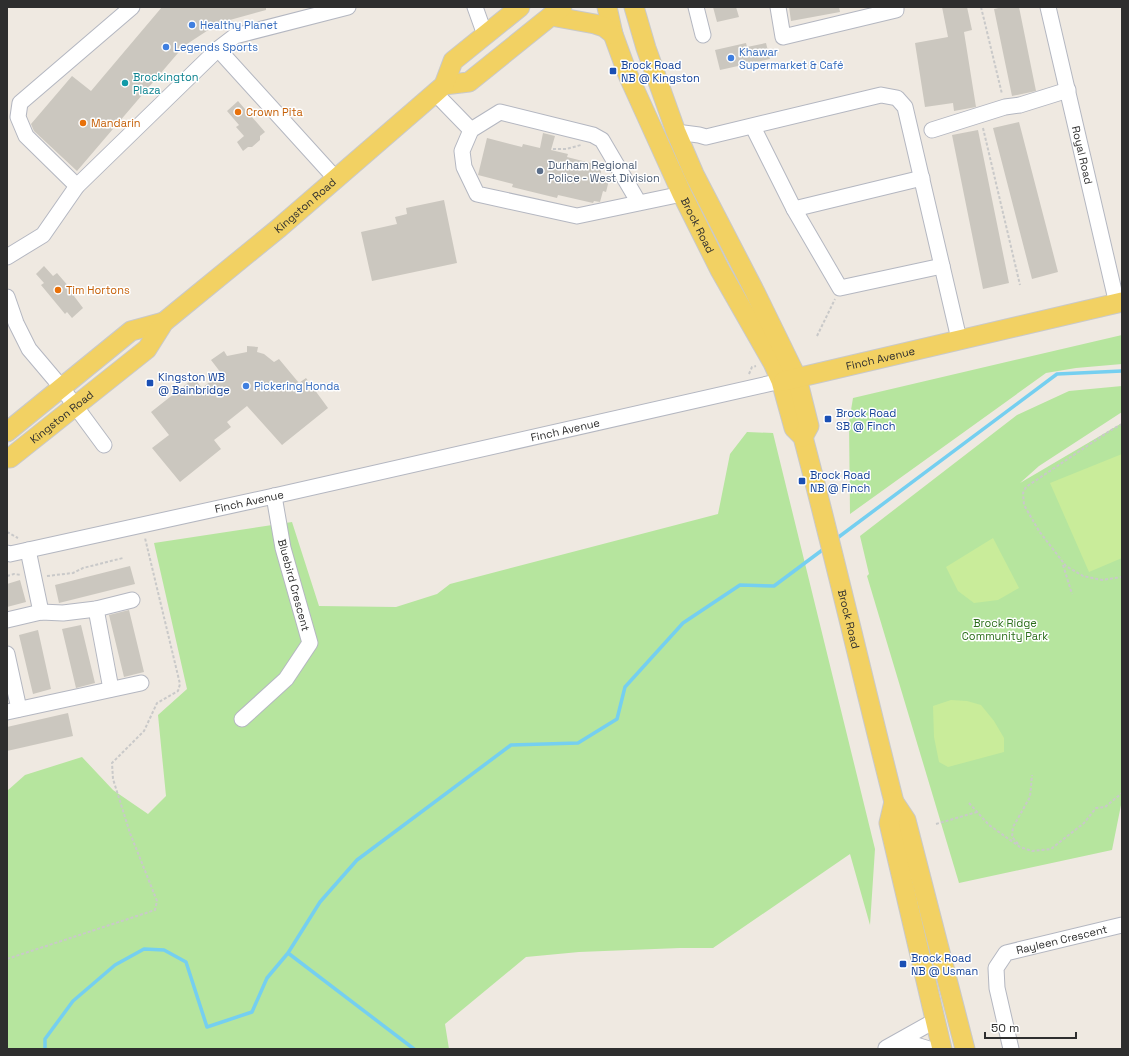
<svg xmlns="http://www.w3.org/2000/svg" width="1129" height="1056" viewBox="0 0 1129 1056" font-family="'Space Grotesk',sans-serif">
  <rect width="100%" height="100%" fill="#efe9e1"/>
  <path fill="#b6e59e" d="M1122,335V364L1076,368L1046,373L850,514L849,422L853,398Z
    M1122,386V412L1039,466L1020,483L1122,423V800L1112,850L959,883L867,576L869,574L860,536L1017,415L1069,391Z
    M747,432L773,433L875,849L870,925L850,854L713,948H680L579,952L526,957L445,1024L449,1049H7V791L25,775L82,757L113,790L148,814L166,796L158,715L187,689L154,543L292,522L319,606L396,607L437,594L450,584L718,514L730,454Z"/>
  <path fill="#c9ec9a" d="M1122,454V558L1089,572L1050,483Z
    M993,538L1019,588L998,600L974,603L958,591L946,567Z
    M951,700L967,701L981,705L994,721L1004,738V752L948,767L939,762L934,737L933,706Z"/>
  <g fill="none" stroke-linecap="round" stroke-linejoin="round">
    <path stroke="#75cff0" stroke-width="3.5" d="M836,539L1057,374L1122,371
      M288,953L414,1049
      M45,1049V1039L73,1001L115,965L144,949L164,950L186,962L207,1027L252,1012L267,978L288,953L320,902L357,860L511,745L578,743L617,719L625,687L683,623L740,585L774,586L825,548"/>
  </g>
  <path fill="#cbc7bf" d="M162,7H266V10L219,23L184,46L77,171L34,131L31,124L72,76L91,91Z
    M713,7H736L739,17L717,22Z
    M789,7H839L840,12L791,21Z
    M942,7H967L972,30L964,32L976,107L954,111L953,103L925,107L915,43L948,37Z
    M1003,7H1019L1036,91L1012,96L994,9Z
    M746,43L747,47L766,43L770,59L720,70L715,50Z
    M238,101L265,132L260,136V140L252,147H248L243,151L237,142L244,136L236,127L239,125L227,111Z
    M1019,122L1058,272L1032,279L993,128Z
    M978,130L1009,283L983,289L952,135Z
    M543,133L555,136L551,150L568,154L567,157L602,166L600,177L609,180L606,192L603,191L600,202L594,201L593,203L558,195L557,198L512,187L513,184L478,175L487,138L522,147L523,144L540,148Z
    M444,200L457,263L372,281L361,232L397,224L395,217L407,214L406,208Z
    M44,266L53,276L57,273L76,295L74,296L83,308L72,318L67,312L65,314L41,285L44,283L36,274Z
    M247,346L258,347L257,352L264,354L274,362L279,359L299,383L306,378L328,408L282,445L247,406L227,422L231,427L214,440L221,449L180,482L152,448L169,435L151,412L194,378L202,388L221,373L211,360L224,351L227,356L247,352Z
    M130,566L135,584L59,603L55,585Z
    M20,580L26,602L7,607V584Z
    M129,610L144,672L124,677L109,615Z
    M81,625L95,683L76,688L62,629Z
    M38,630L51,689L33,694L19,635Z
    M68,713L73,736L7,751V727Z"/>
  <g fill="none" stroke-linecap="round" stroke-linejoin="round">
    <g stroke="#b4b7c1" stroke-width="17">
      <g id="minor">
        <path d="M475,7L485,35"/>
        <path d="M696,7L703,35"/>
        <path d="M778,7L783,37L896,10V7"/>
        <path id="s1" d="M1048,7L1117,304"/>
        <path d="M218,49L336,179"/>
        <path d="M435,93L471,130"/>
        <path d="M753,127L794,209L840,288L942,266"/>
        <path d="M932,130L1005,107L1020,105L1068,90"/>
        <path d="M676,132L699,135L706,137L881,95L897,98L905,107L959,339"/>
        <path d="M77,186L26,136L18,117L20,103L132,7"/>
        <path d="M639,203L602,140L593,135L500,112L471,130L462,151L464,167L477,194L577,216L682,194"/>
        <path d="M794,209L922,178"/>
        <path d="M7,257L43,235L77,186L218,49L235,36L348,7"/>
        <path d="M7,297L16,323L29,349L62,388L104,445"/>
        <path d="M28,550L41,612"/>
        <path id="s2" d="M7,553L10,554L274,496L781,381"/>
        <path d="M96,609L111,689"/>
        <path d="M7,620L41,612L63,613L96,609L132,600"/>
        <path d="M7,654L19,709"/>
        <path d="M7,712L141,683"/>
        <path d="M242,719L286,679L310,643L283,548L274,496"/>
        <path d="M896,1047L916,1045L929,1049"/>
        <path d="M886,1048L936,1020"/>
        <path id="s3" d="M1011,1049L997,988L996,968L1006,953L1122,925"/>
      </g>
    </g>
    <g stroke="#c9c9c9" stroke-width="21">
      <g id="major">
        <path id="s4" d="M607,7L613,34L628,75L682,194L720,270L773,363L781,381L794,428L803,437C835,558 863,680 894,802L906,820L965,1049"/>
        <path d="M634,7L646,48L676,132L694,174L755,292L797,378L809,426L803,437"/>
        <path d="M551,16L595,24L604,27L613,34"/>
        <path d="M444,85L469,82L562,7"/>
        <path id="s5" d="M784,381L1122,302"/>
        <path d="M7,432L131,331L164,322"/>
        <path id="s6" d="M7,458H10L147,349L164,322L279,228L435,93L444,85L453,61L520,7"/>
        <path d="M894,802L889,823L942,1049"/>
      </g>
    </g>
    <path stroke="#c9c9c9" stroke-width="2" stroke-dasharray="3 2" stroke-linecap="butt" d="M981,7L1002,94
      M983,128L1020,285
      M553,149H566L581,145
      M817,336L835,299
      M749,374L752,367L756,366
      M1122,424L1108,432L1026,487L1023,493L1024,505L1039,531L1066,566L1083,576L1102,580L1122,577
      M7,532L18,538
      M1063,565L1072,594
      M7,576L14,574L21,575
      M47,576L73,573L83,568L123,558
      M969,803L989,825L1020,847L1032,851L1051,849L1084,823L1096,808L1105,807L1122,793
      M936,824L977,812
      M1018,844L1012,837L1013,827L1030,797L1032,775
      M7,959L155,910L157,901L130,833L113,779L112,763L144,731L157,703L178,691L180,684L145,538"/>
    <use href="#minor" stroke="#fff" stroke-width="15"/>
    <use href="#major" stroke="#f2d163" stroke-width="19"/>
  </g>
  <g fill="#3f7fe0" stroke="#fff" stroke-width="1.5">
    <circle cx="192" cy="25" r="4"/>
    <circle cx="166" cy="47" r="4"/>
    <circle cx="731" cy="58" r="4"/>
    <circle cx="246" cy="386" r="4"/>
  </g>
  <g fill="#1a4fb4" stroke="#fff" stroke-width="1.5">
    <rect x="609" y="67" width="8" height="8" rx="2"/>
    <rect x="146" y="379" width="8" height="8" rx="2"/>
    <rect x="824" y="415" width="8" height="8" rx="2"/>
    <rect x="798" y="477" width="8" height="8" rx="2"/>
    <rect x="899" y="960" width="8" height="8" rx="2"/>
  </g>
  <circle fill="#0f9aa8" stroke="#fff" stroke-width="1.5" cx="125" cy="83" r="4"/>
  <g fill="#e8710a" stroke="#fff" stroke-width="1.5">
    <circle cx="238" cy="112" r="4"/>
    <circle cx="83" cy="123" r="4"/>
    <circle cx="58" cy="290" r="4"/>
  </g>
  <circle fill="#5c6f8a" stroke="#fff" stroke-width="1.5" cx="540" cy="171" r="4"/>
  <g text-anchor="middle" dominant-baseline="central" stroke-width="3" stroke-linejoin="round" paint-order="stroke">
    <g font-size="11" fill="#366cbe" stroke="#fff" text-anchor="start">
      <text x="200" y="25">Healthy Planet</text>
      <text x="174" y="47">Legends Sports</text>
      <text x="739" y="52">Khawar<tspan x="739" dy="13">Supermarket &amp; Café</tspan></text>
      <text x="254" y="386">Pickering Honda</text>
    </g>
    <g font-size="11" fill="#164399" stroke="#fff" text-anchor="start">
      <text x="621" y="65">Brock Road<tspan x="621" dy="13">NB @ Kingston</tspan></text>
      <text x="158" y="377">Kingston WB<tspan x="158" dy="13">@ Bainbridge</tspan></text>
      <text x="836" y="413">Brock Road<tspan x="836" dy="13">SB @ Finch</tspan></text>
      <text x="810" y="475">Brock Road<tspan x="810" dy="13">NB @ Finch</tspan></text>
      <text x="911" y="958">Brock Road<tspan x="911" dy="13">NB @ Usman</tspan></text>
    </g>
    <g font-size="11" fill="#0d838f" stroke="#fff" text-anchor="start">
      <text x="133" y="77">Brockington<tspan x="133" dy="13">Plaza</tspan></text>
    </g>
    <g font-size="11" fill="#c56008" stroke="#fff" text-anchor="start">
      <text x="246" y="112">Crown Pita</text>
      <text x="91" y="123">Mandarin</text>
      <text x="66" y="290">Tim Hortons</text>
    </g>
    <g font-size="11" fill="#2e2e2e" stroke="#fff">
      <text stroke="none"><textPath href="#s1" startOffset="152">Royal Road</textPath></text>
      <text stroke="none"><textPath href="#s6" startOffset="393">Kingston Road</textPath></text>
      <text stroke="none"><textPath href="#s4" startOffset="237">Brock Road</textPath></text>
      <text stroke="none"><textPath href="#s5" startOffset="99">Finch Avenue</textPath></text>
      <text stroke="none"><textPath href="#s6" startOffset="69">Kingston Road</textPath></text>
      <text stroke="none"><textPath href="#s2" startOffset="572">Finch Avenue</textPath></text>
      <text stroke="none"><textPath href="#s2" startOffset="248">Finch Avenue</textPath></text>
      <text transform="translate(294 585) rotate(75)">Bluebird Crescent</text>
      <text stroke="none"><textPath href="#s4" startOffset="663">Brock Road</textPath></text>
      <text stroke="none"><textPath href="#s3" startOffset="158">Rayleen Crescent</textPath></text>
    </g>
    <g font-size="11" fill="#4e5e75" stroke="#fff" text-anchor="start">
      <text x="548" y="165">Durham Regional<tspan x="548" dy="13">Police - West Division</tspan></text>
    </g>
    <g font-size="11" fill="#2c6e1b" stroke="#fff">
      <text x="1005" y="623">Brock Ridge<tspan x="1005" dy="13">Community Park</tspan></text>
    </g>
  </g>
  <rect width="1129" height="1056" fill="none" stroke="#2e2e2e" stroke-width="16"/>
  <path d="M985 1032v6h91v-6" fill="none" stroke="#2e2e2e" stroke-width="2"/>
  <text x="991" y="1032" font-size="12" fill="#2e2e2e" stroke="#ffffff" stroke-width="3" paint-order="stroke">50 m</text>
</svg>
